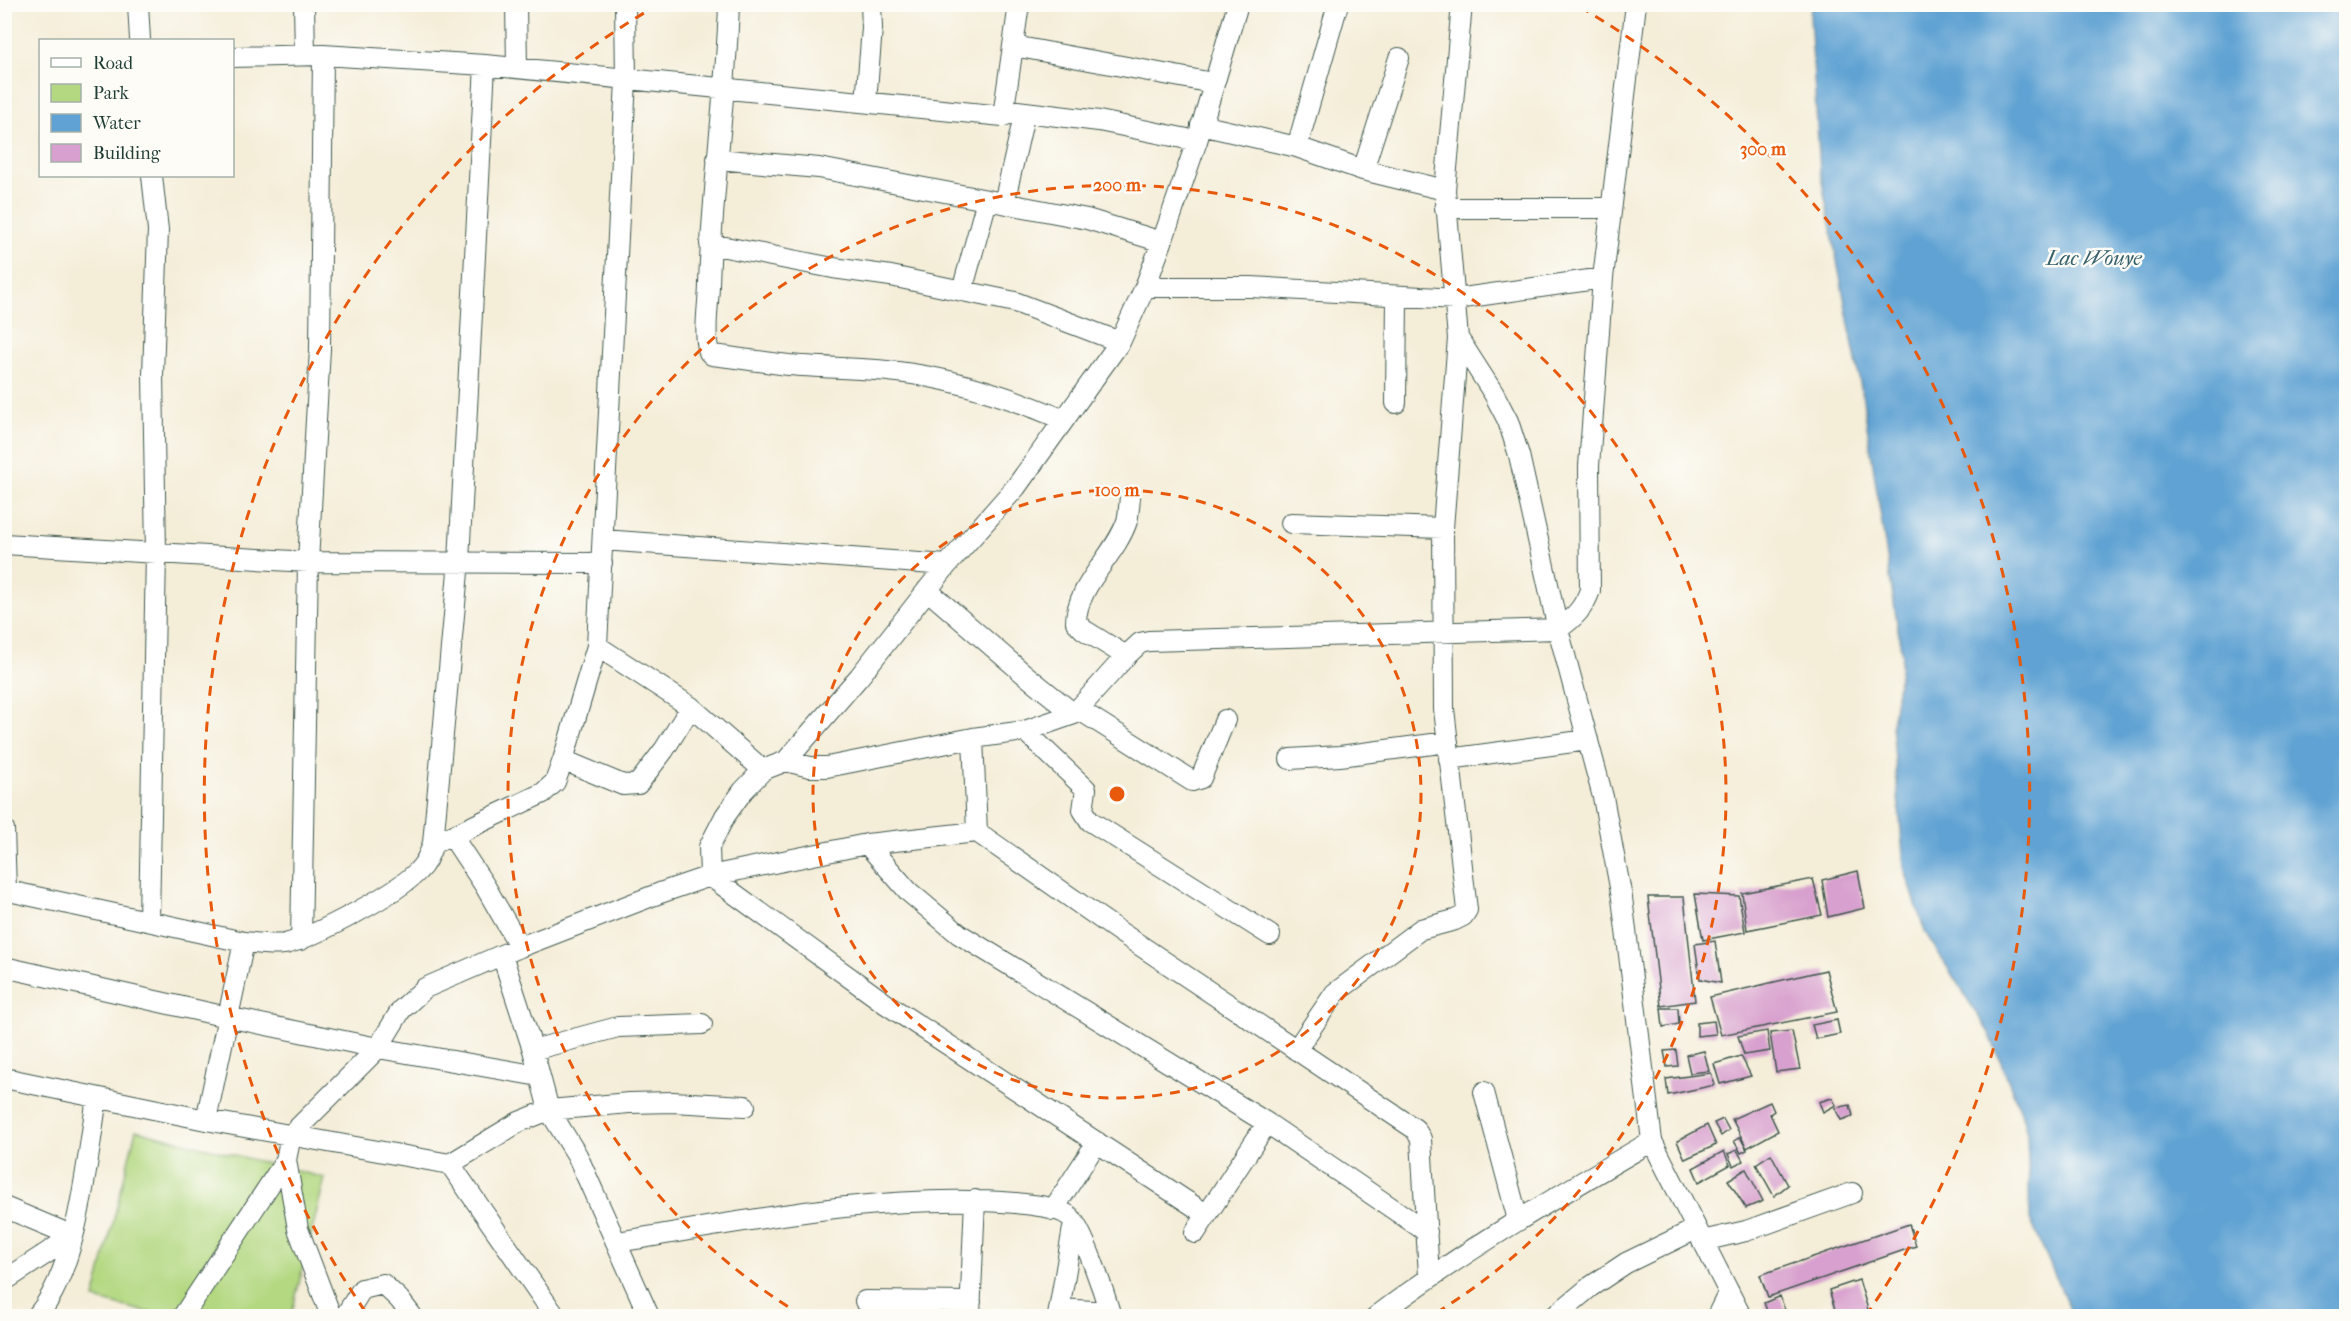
<svg xmlns="http://www.w3.org/2000/svg" width="2351" height="1321" viewBox="0 0 2351 1321" font-family="'IM FELL French Canon',serif">
  <rect width="100%" height="100%" fill="#fdfcf7"/>
  <filter id="ink" filterUnits="userSpaceOnUse"><feTurbulence type="fractalNoise" baseFrequency=".0167" numOctaves="2"/><feDisplacementMap in="SourceGraphic" scale="12" xChannelSelector="R" yChannelSelector="G"/><feConvolveMatrix kernelMatrix="1 2 1 2 8 2 1 2 1" color-interpolation-filters="sRGB"/></filter>
  <filter id="wash" filterUnits="userSpaceOnUse"><feTurbulence type="fractalNoise" baseFrequency=".008" numOctaves="4" result="noise"/><feDisplacementMap in="SourceGraphic" scale="24" xChannelSelector="R" yChannelSelector="G"/><feGaussianBlur stdDeviation="1.35" result="paint"/><feColorMatrix in="noise" values="0 0 0 0 0 0 0 0 0 0 0 0 0 0 0 0 0 1.4 0 .05"/><feComposite in="paint" operator="in"/></filter>
  <g filter="url(#wash)">
    <rect width="100%" height="100%" fill="#f4edd8"/>
    <path fill="#b3d881" stroke="#698a5a" stroke-width="1.5" d="M136,1130L325,1178L291,1316H163L94,1299Z"/>
    <path fill="#5fa2d3" stroke="#3f7084" stroke-width="1.5" d="M1812,4L2346,5V1316H2073L2030,1219L2027,1133L2021,1112L1989,1033L1925,932L1904,867L1892,724L1902,656L1862,393L1820,171L1810,15Z"/>
    <g id="blocks">
      <path fill="#d8a0ce" d="M1858,871L1865,908L1828,917L1822,880Z
        M1813,879L1822,915L1747,930L1742,893Z
        M1695,894L1739,896L1745,932L1703,940Z
        M1648,897H1684L1695,1001L1661,1006Z
        M1715,941L1721,983L1700,979L1695,944Z
        M1826,970L1837,1012L1721,1035L1710,997Z
        M1661,1008H1678L1679,1024L1663,1027Z
        M1837,1020L1840,1034L1816,1039L1812,1025Z
        M1714,1021L1716,1034L1697,1036V1023Z
        M1767,1031L1770,1051L1744,1055L1738,1036Z
        M1792,1031L1800,1069L1776,1072L1770,1033Z
        M1676,1050L1678,1066L1667,1067L1664,1051Z
        M1704,1051L1709,1071L1690,1073L1686,1055Z
        M1741,1056L1751,1076L1720,1084L1714,1064Z
        M1711,1073L1715,1085L1668,1095L1666,1079Z
        M1832,1098L1836,1105L1823,1112L1819,1102Z
        M1770,1102L1774,1111L1770,1114L1778,1131L1747,1148L1732,1119Z
        M1850,1105L1853,1116L1841,1120L1835,1108Z
        M1723,1119L1729,1130L1721,1136L1714,1123Z
        M1707,1125L1716,1145L1685,1159L1677,1141Z
        M1740,1137L1747,1150L1741,1153L1734,1141Z
        M1737,1150L1743,1161L1733,1166L1728,1154Z
        M1724,1151L1730,1165L1699,1182L1693,1168Z
        M1771,1154L1788,1185L1774,1196L1756,1164Z
        M1746,1169L1763,1201L1746,1208L1728,1180Z
        M1909,1224L1916,1246L1768,1297L1760,1275Z
        M1859,1280L1870,1316H1837L1829,1290Z
        M1780,1296L1787,1316H1769L1764,1303Z"/>
    </g>
  </g>
  <g filter="url(#ink)">
    <use href="#blocks" fill-opacity="0" stroke="#3f574d" stroke-width="1.5"/>
    <g fill="none" stroke-linecap="round" stroke-linejoin="round">
      <g stroke="#3f574d" stroke-width="22">
        <path id="minor" d="M138,4L140,40
          M304,4L305,55
          M516,4L517,68
          M729,4C726,98 712,190 709,284C709,303 703,334 709,352L712,355C737,358 763,362 789,365C825,368 862,368 898,372C956,379 1011,397 1064,420
          M1462,4L1445,190L1458,338L1494,394L1508,421L1519,455L1558,629L1603,797L1622,898L1652,1141L1741,1316
          M1014,46L1213,83
          M232,57L323,55L485,65L1003,116L1017,111L1025,112L1099,121L1197,141
          M866,102L872,28L871,4
          M1003,116L1019,4
          M1201,125L1297,147L1363,170L1445,190
          M1297,147L1338,4
          M717,159L819,168L1087,219L1162,242
          M1363,170L1399,58
          M1004,203L1025,112
          M1445,208H1611
          M710,244L833,268L891,276L1015,302L1120,342
          M1145,287H1251L1456,299L1603,278
          M962,291L987,200
          M1396,403L1397,296
          M1291,523L1443,528
          M603,540L947,565
          M4,544L308,562L602,563
          M927,590L1023,673L1074,714
          M597,646L691,707L763,770
          M1126,656L1084,630L1076,622C1076,586 1116,555 1127,521C1129,514 1129,505 1130,497
          M1078,709L1192,781L1201,778L1225,720
          M1025,731L1086,789L1083,810L1090,821L1270,935
          M973,738L977,832
          M1290,759L1340,756L1448,742
          M1449,759L1588,740
          M563,760L623,785L638,784L664,750L691,707
          M786,761L810,767H827L973,738L1025,731L1074,714L1126,656L1140,643L1149,641L1558,629C1574,618 1584,608 1590,590L1589,466L1603,278L1636,4
          M4,829L6,890
          M452,836L485,886L520,947
          M433,843L452,836L543,793L555,782L563,760L597,646L626,80L625,4
          M867,844L909,892L959,934L1267,1123L1427,1232
          M4,890L244,942C257,943 273,946 285,944C315,937 397,893 418,871C426,863 430,854 433,843L459,561L485,65
          M149,921L156,553L153,375L158,230L152,176
          M301,940L308,562L320,349L323,55
          M502,955L533,1050L549,1110L577,1155L649,1316
          M4,967L227,1017L378,1048L539,1076
          M533,1050L618,1027L702,1024
          M1296,1050L1335,993L1421,929L1455,920L1463,916L1467,910L1444,709L1443,528L1458,338
          M4,1078L206,1120L450,1164L519,1122L549,1110L629,1103L673,1102L745,1106
          M1484,1092L1518,1220
          M206,1120L244,942
          M450,1164L555,1316
          M4,1207L73,1236
          M1053,1210L1097,1142
          M1206,1214L886,1004L710,876L709,847L725,816L743,791L763,770L786,761L859,677L947,565L1016,487L1120,342L1145,287L1162,242L1197,141L1238,4
          M1195,1233L1267,1123
          M1702,1241L1746,1231L1852,1193
          M617,1242C746,1221 885,1192 1016,1203C1031,1205 1056,1206 1069,1216C1083,1228 1105,1296 1111,1316
          M4,1281L73,1236
          M865,1301L971,1302
          M1060,1309L1110,1312
          M37,1316C78,1269 87,1160 97,1098
          M183,1316L286,1160
          M331,1316L298,1229L286,1160L291,1135L378,1048L401,1010L425,988L520,947L660,893L710,876L867,844L977,832L1120,932L1415,1129L1421,1139L1429,1276
          M345,1316L362,1289L383,1284L399,1299L412,1316
          M970,1316L975,1200
          M1058,1316L1074,1222
          M1377,1316C1464,1250 1558,1196 1652,1141
          M1555,1316L1590,1287L1626,1263L1696,1229
          M1717,1316L1729,1292"/>
      </g>
      <use href="#minor" stroke="#fff" stroke-width="20"/>
    </g>
  </g>
  <g fill="none" stroke="#e8590c" stroke-width="3" stroke-dasharray="10 8">
    <circle cx="1117" cy="794" r="304"/>
    <path d="M803 1316A609 609 0 1 1 1431 1316"/>
    <path d="M365 1311A913 913 0 0 1 654 7M1580 7A913 913 0 0 1 1869 1311"/>
  </g>
  <g text-anchor="middle" dominant-baseline="central" stroke-width="5" stroke-linejoin="round" paint-order="stroke">
    <g font-size="21" font-style="italic" fill="#35606c" stroke="#fdfcf7">
      <text x="2094" y="258">Lac Wouye</text>
    </g>
  </g>
  <circle cx="1117" cy="794" r="9" fill="#e8590c" stroke="#fdfcf7" stroke-width="3"/>
  <g font-size="18" text-anchor="middle" font-weight="bold" fill="#e8590c" stroke="#fdfcf7" stroke-width="5" stroke-linejoin="round" paint-order="stroke">
    <text x="1763" y="155">300 m</text>
    <text x="1117" y="191">200 m</text>
    <text x="1117" y="496">100 m</text>
  </g>
  <rect width="2351" height="1321" fill="none" stroke="#fdfcf7" stroke-width="24"/>
  <rect x="39" y="39" width="195" height="138" fill="#fdfcf7" stroke="#a4b0a9" stroke-width="1.5"/>
  <rect x="51" y="58" width="30" height="9" fill="#ffffff" stroke="#a4b0a9" stroke-width="1.5"/>
  <text x="93" y="69" font-size="18" fill="#1f3d34">Road</text>
  <rect x="51" y="84" width="30" height="18" fill="#b3d881" stroke="#a4b0a9" stroke-width="1.5"/>
  <text x="93" y="99" font-size="18" fill="#1f3d34">Park</text>
  <rect x="51" y="114" width="30" height="18" fill="#5fa2d3" stroke="#a4b0a9" stroke-width="1.5"/>
  <text x="93" y="129" font-size="18" fill="#1f3d34">Water</text>
  <rect x="51" y="144" width="30" height="18" fill="#d8a0ce" stroke="#a4b0a9" stroke-width="1.5"/>
  <text x="93" y="159" font-size="18" fill="#1f3d34">Building</text>
</svg>
